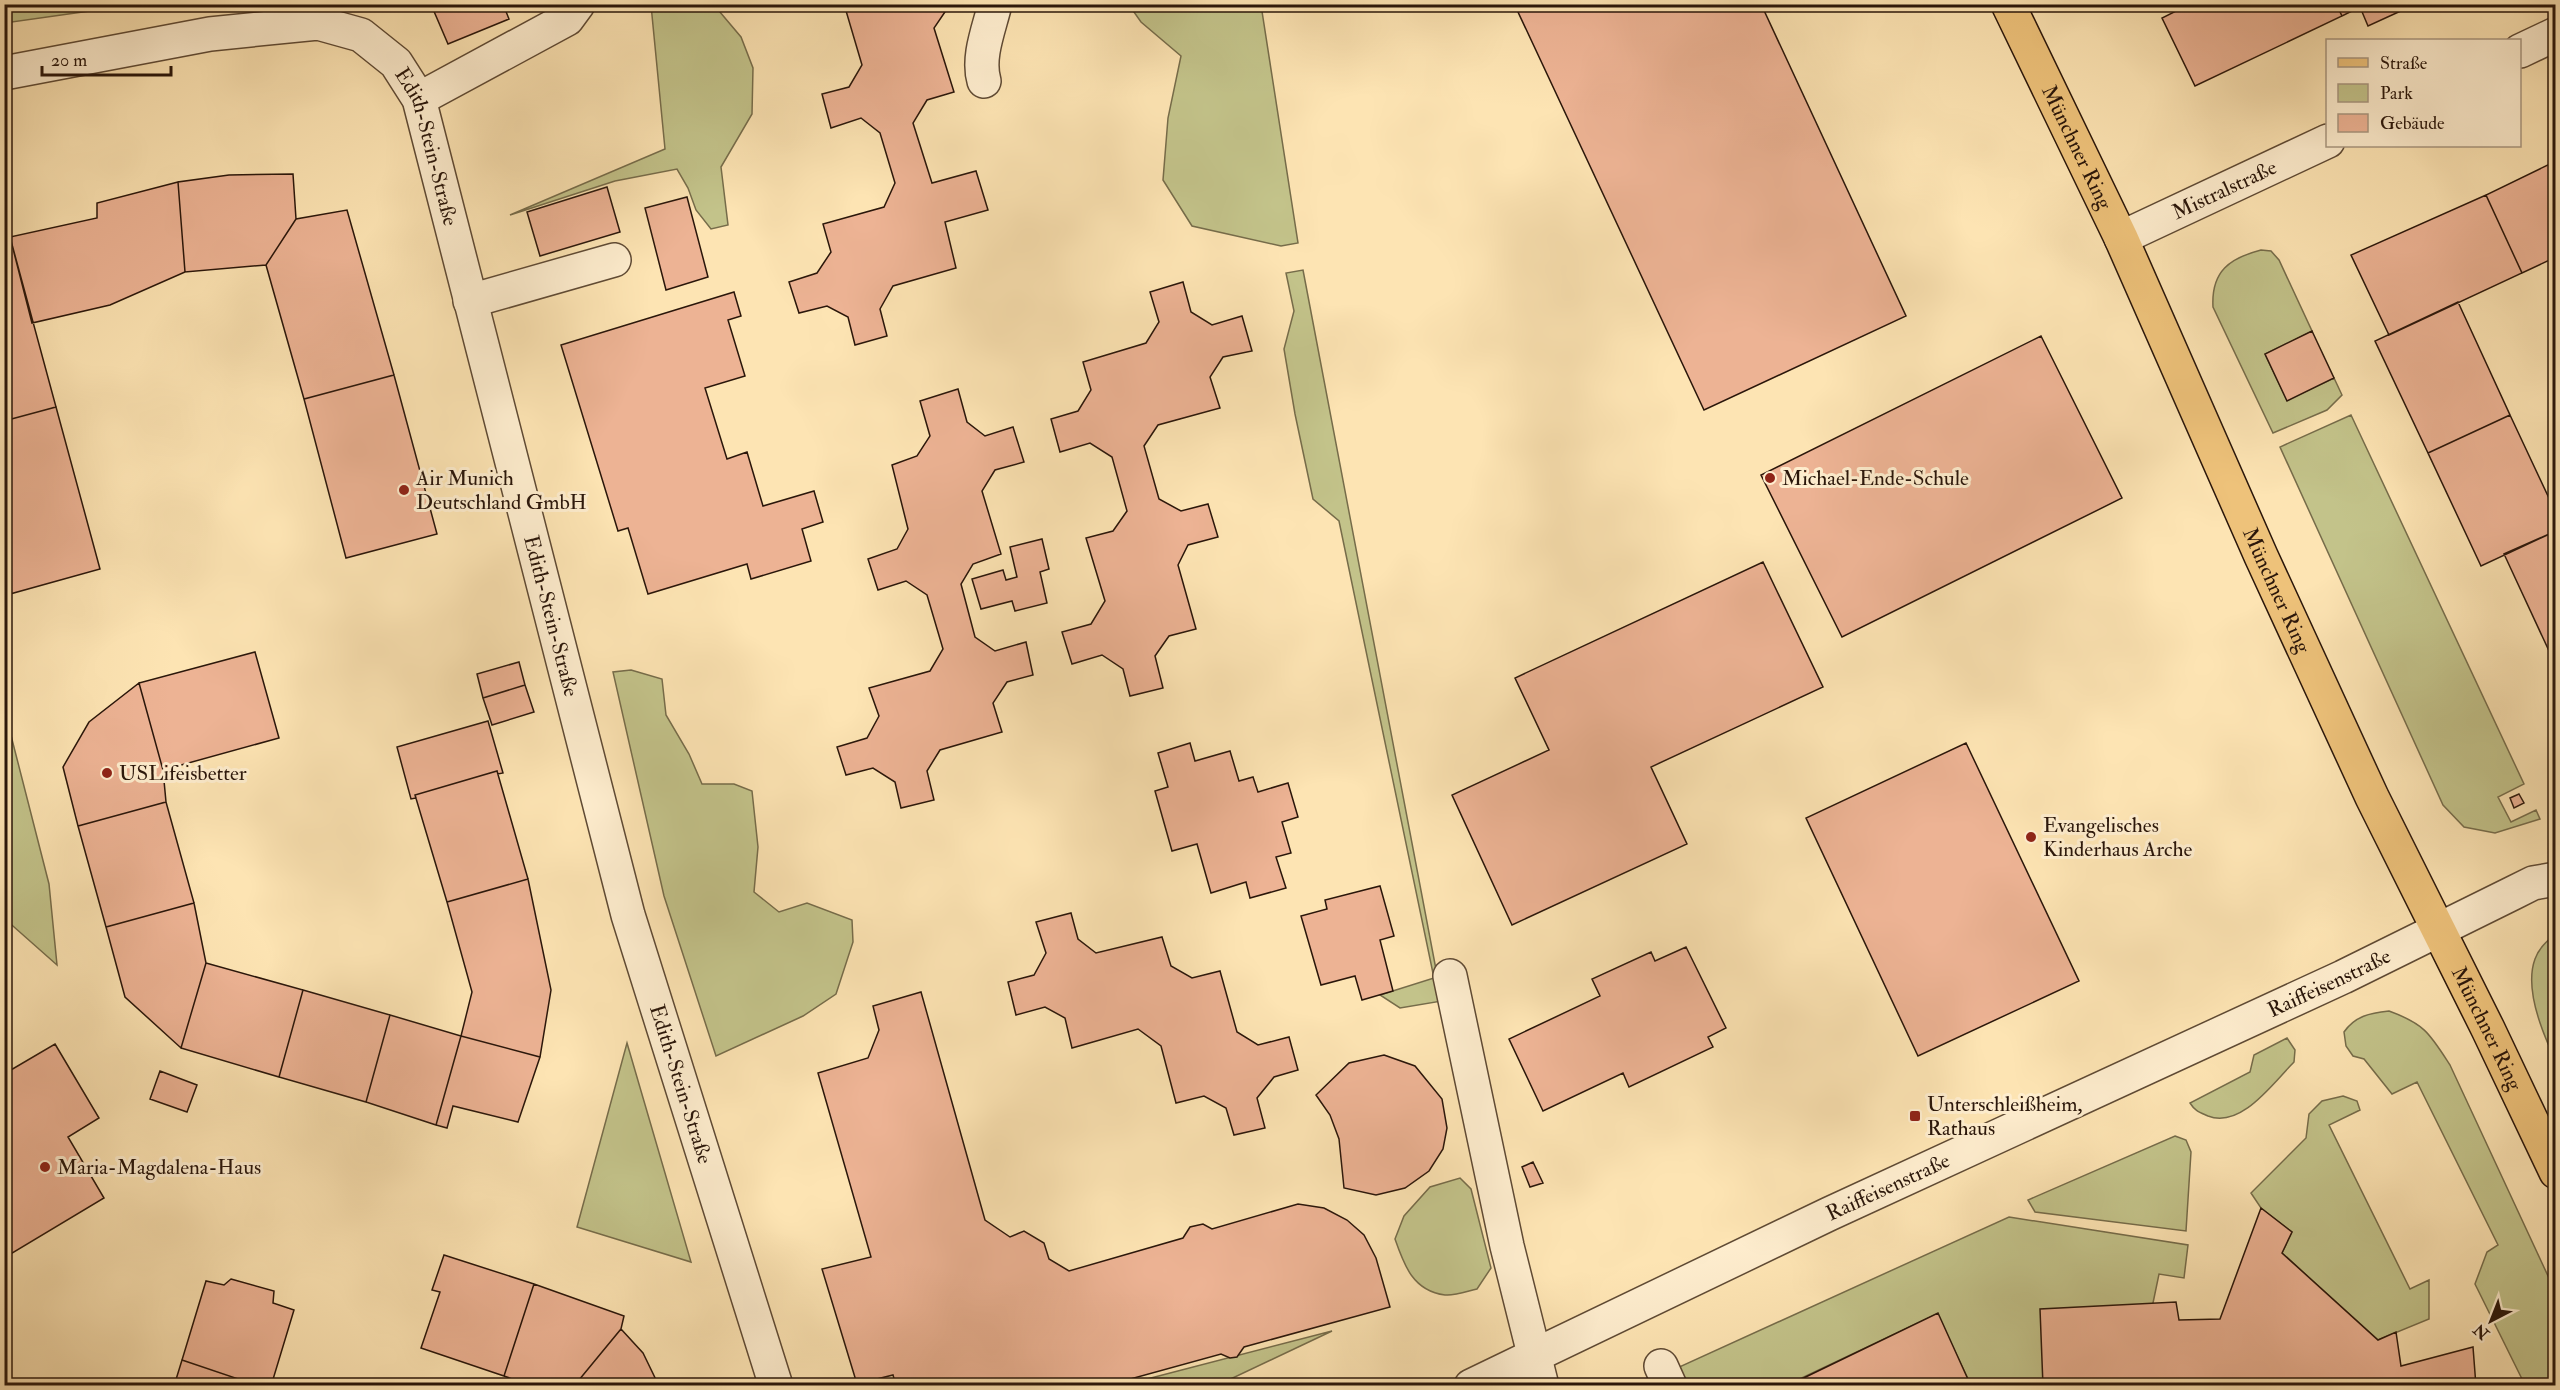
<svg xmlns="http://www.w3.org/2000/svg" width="2560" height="1390" viewBox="0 0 2560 1390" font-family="'IM FELL Double Pica',serif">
  <rect width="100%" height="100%" fill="#fde4b3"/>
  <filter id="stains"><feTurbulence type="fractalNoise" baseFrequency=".00333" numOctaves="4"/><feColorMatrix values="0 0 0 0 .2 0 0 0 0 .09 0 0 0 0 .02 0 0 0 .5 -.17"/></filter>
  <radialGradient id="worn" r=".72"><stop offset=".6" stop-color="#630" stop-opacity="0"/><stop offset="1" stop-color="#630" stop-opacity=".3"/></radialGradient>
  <path fill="#c3c38a" stroke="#766c4a" stroke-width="1.5" d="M5,4H132V5L5,23Z
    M651,5H714L741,37L753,68L752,114L721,167L728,225L711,229L696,210L688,188L677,169L615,181L510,215L665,149Z
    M1129,5H1261L1298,243L1281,246L1192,226L1163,180L1168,118L1181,56L1141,22Z
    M2261,250L2271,251L2279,260L2312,331L2265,354L2287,400L2334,378L2342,395L2327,410L2273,433L2213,307C2211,271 2230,258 2261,250Z
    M1303,270L1442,1001L1400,1008L1380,995L1434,978L1339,521L1313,499L1295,414L1284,349L1294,311L1286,273Z
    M2351,415L2524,784L2498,797L2511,822L2536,810L2540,819L2495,833L2464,827L2443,805L2280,447Z
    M631,670L662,679L666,715L689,754L702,784H734L752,791L758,847L754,892L779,912L807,903L852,920L853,942L836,994L803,1016L716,1056L664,896L613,672Z
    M5,712L49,884L57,965L5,919Z
    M2555,934V1059C2542,1032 2524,989 2535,959C2539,948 2547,941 2555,934Z
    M2389,1011C2425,1024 2430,1034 2450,1065L2555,1291V1385H2525L2475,1284L2487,1252L2498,1245L2417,1082L2392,1094L2364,1059L2353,1056L2346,1046L2344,1032C2355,1016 2370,1013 2389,1011Z
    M2287,1038L2295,1050L2294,1062C2273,1083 2241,1129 2208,1116C2199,1112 2195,1111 2190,1103L2250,1072L2254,1055Z
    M627,1043L691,1262L577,1227Z
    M2343,1096L2357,1101L2360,1110L2329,1125L2410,1289L2429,1280V1319L2378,1340L2282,1253L2292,1232L2261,1208L2251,1193L2306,1138L2309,1114L2322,1101Z
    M2175,1136L2186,1140L2191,1152L2186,1231L2035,1212L2028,1200Z
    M1460,1178L1471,1189L1491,1268L1477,1289C1468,1291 1455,1296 1445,1295C1413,1291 1404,1265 1395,1239L1404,1216L1430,1187Z
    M2009,1217L2188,1245L2184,1278L2159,1274L2153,1303L2043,1385H1971L1937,1314L1787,1385H1686L1677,1368Z
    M1332,1331L1218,1385H1124Z"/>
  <path fill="#edb394" stroke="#2a160a" stroke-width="1.5" d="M443,4H503L509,19L448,44L433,9Z
    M844,4H957L949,6L934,28L954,92L927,100L913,123L932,183L976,171L988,210L945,222L956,268L893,286L880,309L887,336L855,345L848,317L827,306L799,313L789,282L817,273L831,252L823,224L884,207L895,183L880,133L861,118L831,128L822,94L849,87L862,65Z
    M1533,4H1761L1906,316L1704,410L1518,12Z
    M2190,4H2336L2342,16L2195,86L2162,18Z
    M2336,4H2416L2368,26L2360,7L2342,16Z
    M2556,161V257L2522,273L2486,195Z
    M293,174L296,219L266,265L185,272L178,182L229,175Z
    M178,182L185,272L110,305L32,323L10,237L97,218V203Z
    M607,187L620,232L540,256L527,212Z
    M2486,195L2522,273L2389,335L2351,255Z
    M687,197L708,277L666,290L645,208Z
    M347,210L394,375L304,399L266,265L296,219Z
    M10,237L56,407L4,421V241Z
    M1183,282L1191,312L1212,325L1242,316L1252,351L1223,357L1210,377L1220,408L1158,425L1144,446L1159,499L1181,511L1208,504L1218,537L1188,545L1178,565L1196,629L1169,636L1155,656L1163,688L1130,696L1123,669L1102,655L1072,664L1062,632L1091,624L1105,601L1086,538L1113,531L1127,511L1112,457L1090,443L1060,452L1051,419L1078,411L1091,390L1083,362L1146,343L1159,322L1150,292Z
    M734,292L741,316L728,320L745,376L705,388L727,459L747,452L763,506L814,491L823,522L802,529L811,561L751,579L747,564L648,594L628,528L618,531L561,345Z
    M2458,302L2510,415L2428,453L2375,341Z
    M2312,331L2334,378L2287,401L2265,354Z
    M2041,336L2122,498L1842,637L1761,475Z
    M394,375L437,534L346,558L304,399Z
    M958,389L967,422L985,436L1013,427L1024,462L995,470L982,491L1001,554L973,564L961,584L975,637L995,651L1026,642L1033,675L1007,682L993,703L1002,732L940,750L927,771L934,800L901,808L895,782L873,768L846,775L837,747L867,738L879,716L869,688L930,671L943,649L927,595L906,581L878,590L868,559L897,549L908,529L892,465L917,456L930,436L920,401Z
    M56,407L100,569L10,594L4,574V421Z
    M2510,415L2556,513V531L2481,566L2428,453Z
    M2556,531V666L2504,554Z
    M1042,539L1049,569L1040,572L1047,603L1015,611L1012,601L981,609L972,579L1003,570L1006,580L1017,577L1010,547Z
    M1763,562L1823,687L1651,767L1687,844L1512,925L1452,795L1549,750L1515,678Z
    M255,652L279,738L163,770L139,683Z
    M519,662L525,685L483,698L477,674Z
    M139,683L163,770L166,802L78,826L63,767L89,722Z
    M525,685L534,712L492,725L483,698Z
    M488,721L503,773L498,774L497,771L415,795L416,798L411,799L397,747Z
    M1190,743L1195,761L1230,751L1239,781L1253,777L1258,792L1288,783L1298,817L1282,822L1291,853L1276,857L1286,888L1250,898L1246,882L1211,893L1197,844L1172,851L1155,791L1168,787L1158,753Z
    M1966,743L2079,981L1918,1056L1806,818Z
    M497,771L528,879L447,902L415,795Z
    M2519,794L2524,803L2514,808L2510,798Z
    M166,802L194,903L106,927L78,826Z
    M528,879L551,990L540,1057L461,1036L472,992L447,902Z
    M1380,886L1394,936L1380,940L1393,991L1362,1000L1355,976L1321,985L1301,916L1327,909L1325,900Z
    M194,903L206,963L181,1048L125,997L106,927Z
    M1071,913L1078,939L1096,953L1162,937L1171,966L1192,978L1220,971L1237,1032L1258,1045L1289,1037L1298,1070L1274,1077L1257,1098L1265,1128L1234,1135L1226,1108L1204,1096L1176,1103L1161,1046L1138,1029L1072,1048L1065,1018L1045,1007L1016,1015L1008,982L1034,975L1046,953L1036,922Z
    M1686,947L1726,1028L1708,1037L1713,1047L1629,1087L1623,1073L1543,1111L1509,1039L1600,996L1592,979L1651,952L1655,961Z
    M206,963L303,990L279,1077L181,1048Z
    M303,990L390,1015L366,1102L279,1077Z
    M921,992L985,1220L1010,1237L1024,1231L1044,1243L1049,1259L1069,1271L1183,1238L1190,1227L1203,1224L1212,1229L1298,1204L1324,1208L1347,1220L1364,1235L1376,1258L1390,1307L1244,1347L1237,1357L1230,1358L1221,1354L1105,1386H896L893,1375L857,1384L822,1269L871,1257L818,1073L868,1058L879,1030L873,1006Z
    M390,1015L461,1036L436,1125L366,1102Z
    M461,1036L540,1057L518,1122L453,1106L447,1128L436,1125Z
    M55,1044L99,1118L68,1137L104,1198L4,1258V1074Z
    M1384,1055L1415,1066L1442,1099L1447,1128L1443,1149L1429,1171L1405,1188L1376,1195L1344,1188L1339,1139L1330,1115L1316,1095L1349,1063Z
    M160,1071L197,1085L187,1112L150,1099Z
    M1533,1162L1543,1183L1530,1187L1522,1167Z
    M2261,1208L2292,1232L2282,1253L2378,1340L2396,1332L2401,1366L2473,1347L2476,1386H2043L2040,1309L2176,1302L2179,1320L2220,1319Z
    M444,1255L534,1284L504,1376L421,1348L440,1292L432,1290Z
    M231,1279L274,1291L273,1303L294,1310L271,1386H259L182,1360L206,1281L224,1285Z
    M534,1284L624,1316L621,1329L574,1386H532L504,1376Z
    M1938,1313L1971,1386H1787Z
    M621,1329L643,1353L659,1386H574Z
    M182,1360L259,1386H174Z"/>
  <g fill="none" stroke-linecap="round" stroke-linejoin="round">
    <g stroke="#5f4a34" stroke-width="36">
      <g id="minor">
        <path d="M2520,51L2556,34"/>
        <path id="s1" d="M4,73L210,34L318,23L361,35L396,63L419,99L628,915L776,1386"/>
        <path d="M984,81C977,57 989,29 995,4"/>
        <path d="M419,99L567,19L578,4"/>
        <path id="s2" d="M2121,238L2328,141"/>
        <path d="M470,301L614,260"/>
        <path d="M1450,976L1507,1246L1542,1386"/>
        <path d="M1661,1366L1670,1386"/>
        <path id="s3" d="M1471,1386L1829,1214L2343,977L2513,893L2533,883L2556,879"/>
      </g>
    </g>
    <g stroke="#2a160a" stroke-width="36">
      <g id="major">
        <path id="s4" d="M2008,4L2121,238L2261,556L2372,797L2488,1029L2556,1172"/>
      </g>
    </g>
    <use href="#minor" stroke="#feedce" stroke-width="33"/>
    <use href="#major" stroke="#eec27a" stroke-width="33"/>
  </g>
  <g fill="#8f2418" stroke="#feedce" stroke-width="2">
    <circle cx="1770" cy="478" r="6"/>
    <circle cx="404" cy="490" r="6"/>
    <circle cx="107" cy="773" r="6"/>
    <circle cx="2031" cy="837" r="6"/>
    <rect x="1909" y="1110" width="12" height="12" rx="3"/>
    <circle cx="45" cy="1167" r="6"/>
  </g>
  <g text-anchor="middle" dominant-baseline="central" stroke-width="6" stroke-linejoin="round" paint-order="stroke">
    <g font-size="21" fill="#2a160a" stroke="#feedce">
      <text stroke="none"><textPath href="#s4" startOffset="159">Münchner Ring</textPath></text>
      <text stroke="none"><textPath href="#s1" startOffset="498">Edith-Stein-Straße</textPath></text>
      <text stroke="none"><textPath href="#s2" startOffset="114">Mistralstraße</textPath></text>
      <text stroke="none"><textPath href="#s4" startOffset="645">Münchner Ring</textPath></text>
      <text stroke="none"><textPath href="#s1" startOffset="984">Edith-Stein-Straße</textPath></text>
      <text stroke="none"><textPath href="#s3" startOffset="948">Raiffeisenstraße</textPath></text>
      <text stroke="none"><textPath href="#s4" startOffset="1131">Münchner Ring</textPath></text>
      <text stroke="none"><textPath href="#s1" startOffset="1470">Edith-Stein-Straße</textPath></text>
      <text stroke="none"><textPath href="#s3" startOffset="462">Raiffeisenstraße</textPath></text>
    </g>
    <g font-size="21" fill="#2a160a" stroke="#feedce" text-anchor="start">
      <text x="416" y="478">Air Munich<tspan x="416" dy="24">Deutschland GmbH</tspan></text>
      <text x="1782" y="478">Michael-Ende-Schule</text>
      <text x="119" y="773">USLifeisbetter</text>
      <text x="2043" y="825">Evangelisches<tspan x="2043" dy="24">Kinderhaus Arche</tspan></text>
      <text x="1927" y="1104">Unterschleißheim,<tspan x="1927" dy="24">Rathaus</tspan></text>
      <text x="57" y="1167">Maria-Magdalena-Haus</text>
    </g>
  </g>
  <rect width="2560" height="1390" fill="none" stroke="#fde4b3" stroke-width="24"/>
  <rect x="6" y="6" width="2548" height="1378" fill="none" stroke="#2a160a" stroke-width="3"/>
  <rect x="12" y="12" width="2536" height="1366" fill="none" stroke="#2a160a" stroke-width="1.5"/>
  <rect x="2326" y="39" width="195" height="108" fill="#feedce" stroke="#a99780" stroke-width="1.5"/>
  <rect x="2338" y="58" width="30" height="9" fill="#eec27a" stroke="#a99780" stroke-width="1.5"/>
  <text x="2380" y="69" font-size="18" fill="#2a160a">Straße</text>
  <rect x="2338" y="84" width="30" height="18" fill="#c3c38a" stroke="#a99780" stroke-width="1.5"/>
  <text x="2380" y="99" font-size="18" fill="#2a160a">Park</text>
  <rect x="2338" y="114" width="30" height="18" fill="#edb394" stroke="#a99780" stroke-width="1.5"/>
  <text x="2380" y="129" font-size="18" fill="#2a160a">Gebäude</text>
  <g transform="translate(2491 1321) rotate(222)" stroke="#feedce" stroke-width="4.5" paint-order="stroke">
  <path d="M0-4.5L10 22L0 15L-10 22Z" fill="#2a160a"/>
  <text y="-9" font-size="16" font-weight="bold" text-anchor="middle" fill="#2a160a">N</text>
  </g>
  <path d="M42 66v9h129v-9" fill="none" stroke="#2a160a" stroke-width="3"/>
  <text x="51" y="66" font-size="18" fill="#2a160a" stroke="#feedce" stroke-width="4.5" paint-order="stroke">20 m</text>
  <rect width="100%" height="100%" filter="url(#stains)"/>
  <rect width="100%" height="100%" fill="url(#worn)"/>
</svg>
